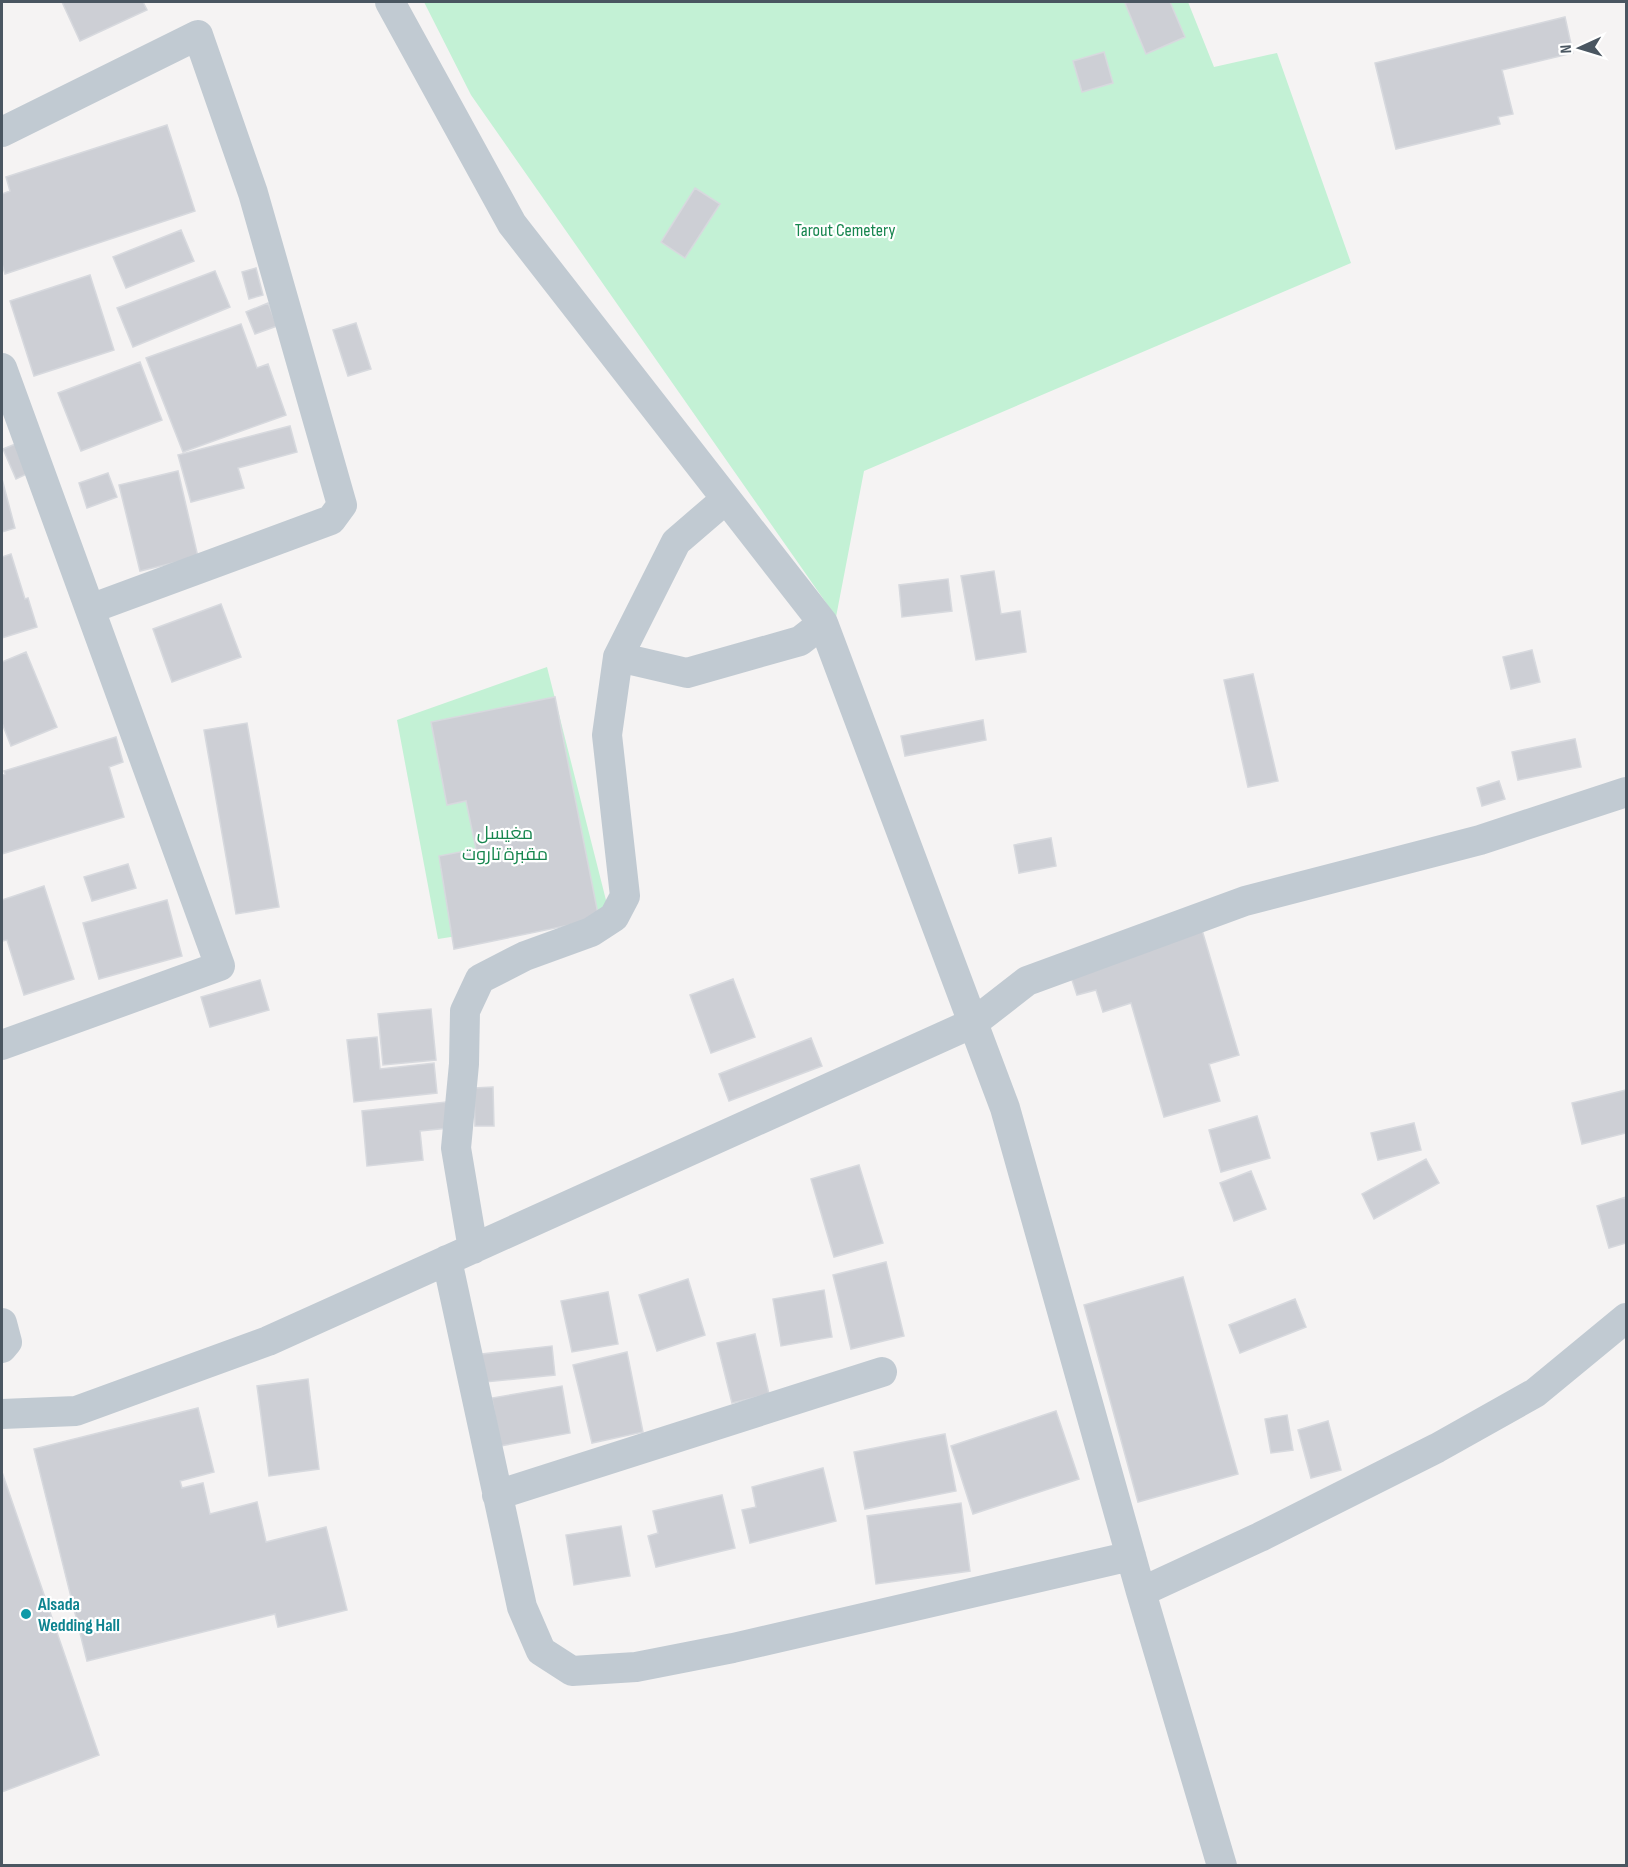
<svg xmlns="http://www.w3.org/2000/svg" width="1628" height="1867" viewBox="0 0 1628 1867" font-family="'Sofia Sans Condensed',Cairo,sans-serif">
  <rect width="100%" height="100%" fill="#f5f3f3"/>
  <path fill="#c3f1d5" d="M424,2H1188L1214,67L1277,53L1351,263L864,471L836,617L471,95Z
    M547,667L609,912L438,939L397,720Z"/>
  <path fill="#cdcfd5" stroke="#d7d9de" stroke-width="1.5" d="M62,2H143L147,10L80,41Z
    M1129,2H1170L1185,37L1146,54L1125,3Z
    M1565,17L1573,53L1502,70L1513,114L1498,117L1500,124L1396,149L1375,63Z
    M1104,52L1113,83L1082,92L1073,61Z
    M167,125L195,211L5,274L2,264V194L10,191L6,177Z
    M695,188L720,204L685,258L661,242Z
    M181,230L194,261L126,288L113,257Z
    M256,268L263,295L249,299L242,272Z
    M215,271L230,307L133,347L117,308Z
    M90,275L114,350L34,376L10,301Z
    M268,303L277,326L255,334L246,312Z
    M356,323L371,369L348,376L333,330Z
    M241,324L257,368L268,364L286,415L183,452L146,358Z
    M140,362L162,420L81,451L58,393Z
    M290,426L297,452L238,468L244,488L191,502L178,455Z
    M18,443L31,472L16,479L3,449Z
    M178,471L198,557L140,571L119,485Z
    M108,473L117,497L87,508L79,483Z
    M2,479L15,528L2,532Z
    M11,554L25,599L28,598L37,627L2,638V557Z
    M994,571L1001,614L1020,611L1026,652L976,660L961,576Z
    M948,579L952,611L902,617L899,585Z
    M221,604L241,657L172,682L153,629Z
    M1532,650L1540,682L1511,689L1503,657Z
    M26,652L57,727L11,746L2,723V662Z
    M1253,674L1278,781L1248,787L1224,680Z
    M555,697L599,919L454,949L439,856L476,849L466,801L447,805L431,722Z
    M983,720L986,740L905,756L901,736Z
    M247,723L279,907L236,914L204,730Z
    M116,737L123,762L109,767L124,817L2,854V775L5,774L4,771Z
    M1575,739L1581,767L1518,780L1512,752Z
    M1499,781L1505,799L1482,806L1477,788Z
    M1051,838L1056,866L1019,873L1014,845Z
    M128,864L136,888L92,901L84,877Z
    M44,886L74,979L24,995L7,940L2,941V900Z
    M167,900L182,956L99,979L83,923Z
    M1202,930L1239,1055L1209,1064L1220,1101L1164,1117L1131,1003L1103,1012L1096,990L1077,995L1069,971Z
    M733,979L755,1037L711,1053L690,995Z
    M260,980L269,1010L210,1027L201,997Z
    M431,1009L436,1060L383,1065L378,1014Z
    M377,1037L380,1069L434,1063L437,1093L354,1102L347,1040Z
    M811,1038L822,1066L729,1101L719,1074Z
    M493,1087L494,1126H475L474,1088Z
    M1626,1090V1133L1582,1144L1572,1103Z
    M446,1102L449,1128L420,1131L423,1160L367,1166L362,1111Z
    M1257,1116L1270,1158L1221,1172L1209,1130Z
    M1414,1123L1421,1150L1378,1160L1371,1133Z
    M1426,1159L1439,1183L1374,1219L1362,1194Z
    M859,1165L883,1243L834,1257L811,1179Z
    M1251,1171L1266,1209L1234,1221L1220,1183Z
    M1626,1197V1243L1609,1248L1597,1206Z
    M886,1262L904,1336L851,1349L833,1275Z
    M1183,1277L1238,1474L1138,1502L1084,1305Z
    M688,1279L705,1335L657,1351L639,1295Z
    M824,1290L832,1337L781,1346L773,1299Z
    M608,1292L618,1344L572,1352L561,1301Z
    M1295,1299L1306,1327L1240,1353L1229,1325Z
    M755,1334L769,1394L732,1403L717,1343Z
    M552,1346L555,1375L485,1382L482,1354Z
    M627,1352L643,1432L592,1443L573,1365Z
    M308,1379L319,1469L269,1476L257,1386Z
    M562,1386L570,1433L500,1446L492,1398Z
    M198,1408L214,1472L180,1481L182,1488L203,1483L210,1514L257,1502L266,1542L326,1527L347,1610L278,1627L275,1614L87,1661L34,1449Z
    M1056,1411L1079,1479L973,1514L951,1446Z
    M1287,1415L1293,1450L1271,1453L1265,1419Z
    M1328,1421L1341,1470L1311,1478L1298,1430Z
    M945,1434L956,1491L865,1509L854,1452Z
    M823,1468L836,1521L750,1543L742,1510L756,1507L752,1487Z
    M2,1472L99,1755L2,1792Z
    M722,1495L735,1548L656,1567L648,1536L658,1533L653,1511Z
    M961,1503L970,1571L876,1584L867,1516Z
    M621,1526L630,1576L574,1585L566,1535Z"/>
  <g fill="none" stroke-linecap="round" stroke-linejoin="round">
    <path stroke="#c1cad2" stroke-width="30" d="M390,2L512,224L823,623L1005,1108L1141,1592L1222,1866
      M2,132L198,35L253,193L342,505L331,520L90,609
      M2,368L220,966L2,1045
      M618,657L687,673L800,641L823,623
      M473,1249L456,1148L464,1064L465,1011L480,979L525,956L591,932L614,917L625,896L607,735L618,657L676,542L726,499
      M447,1260L522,1607L541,1651L572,1671L636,1667L733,1648L1131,1556
      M2,1323L7,1342L2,1348
      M2,1414L76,1411L268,1341L973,1023L1027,981L1245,901L1480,840L1626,792
      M497,1495L882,1372
      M1141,1592L1260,1537L1437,1448L1535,1393L1626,1318"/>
  </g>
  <circle fill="#0f9aa8" stroke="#fff" stroke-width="2" cx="26" cy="1614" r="6"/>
  <g text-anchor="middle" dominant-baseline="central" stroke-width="4.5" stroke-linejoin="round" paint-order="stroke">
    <g font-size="18" fill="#17864f" stroke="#fff">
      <text x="845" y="230">Tarout Cemetery</text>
      <text x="505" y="833">مغيسل<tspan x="505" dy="21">مقبرة تاروت</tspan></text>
    </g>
    <g font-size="18" font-weight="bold" fill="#0d838f" stroke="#fff" text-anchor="start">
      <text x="38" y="1604">Alsada<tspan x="38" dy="21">Wedding Hall</tspan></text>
    </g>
  </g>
  <rect width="1628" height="1867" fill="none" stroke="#4a5661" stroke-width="6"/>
  <g transform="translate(1580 48) rotate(266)" stroke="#ffffff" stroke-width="4.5" paint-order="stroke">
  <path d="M0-4.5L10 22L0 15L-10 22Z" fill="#4a5661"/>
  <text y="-9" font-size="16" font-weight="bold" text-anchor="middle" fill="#4a5661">N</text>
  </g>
</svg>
